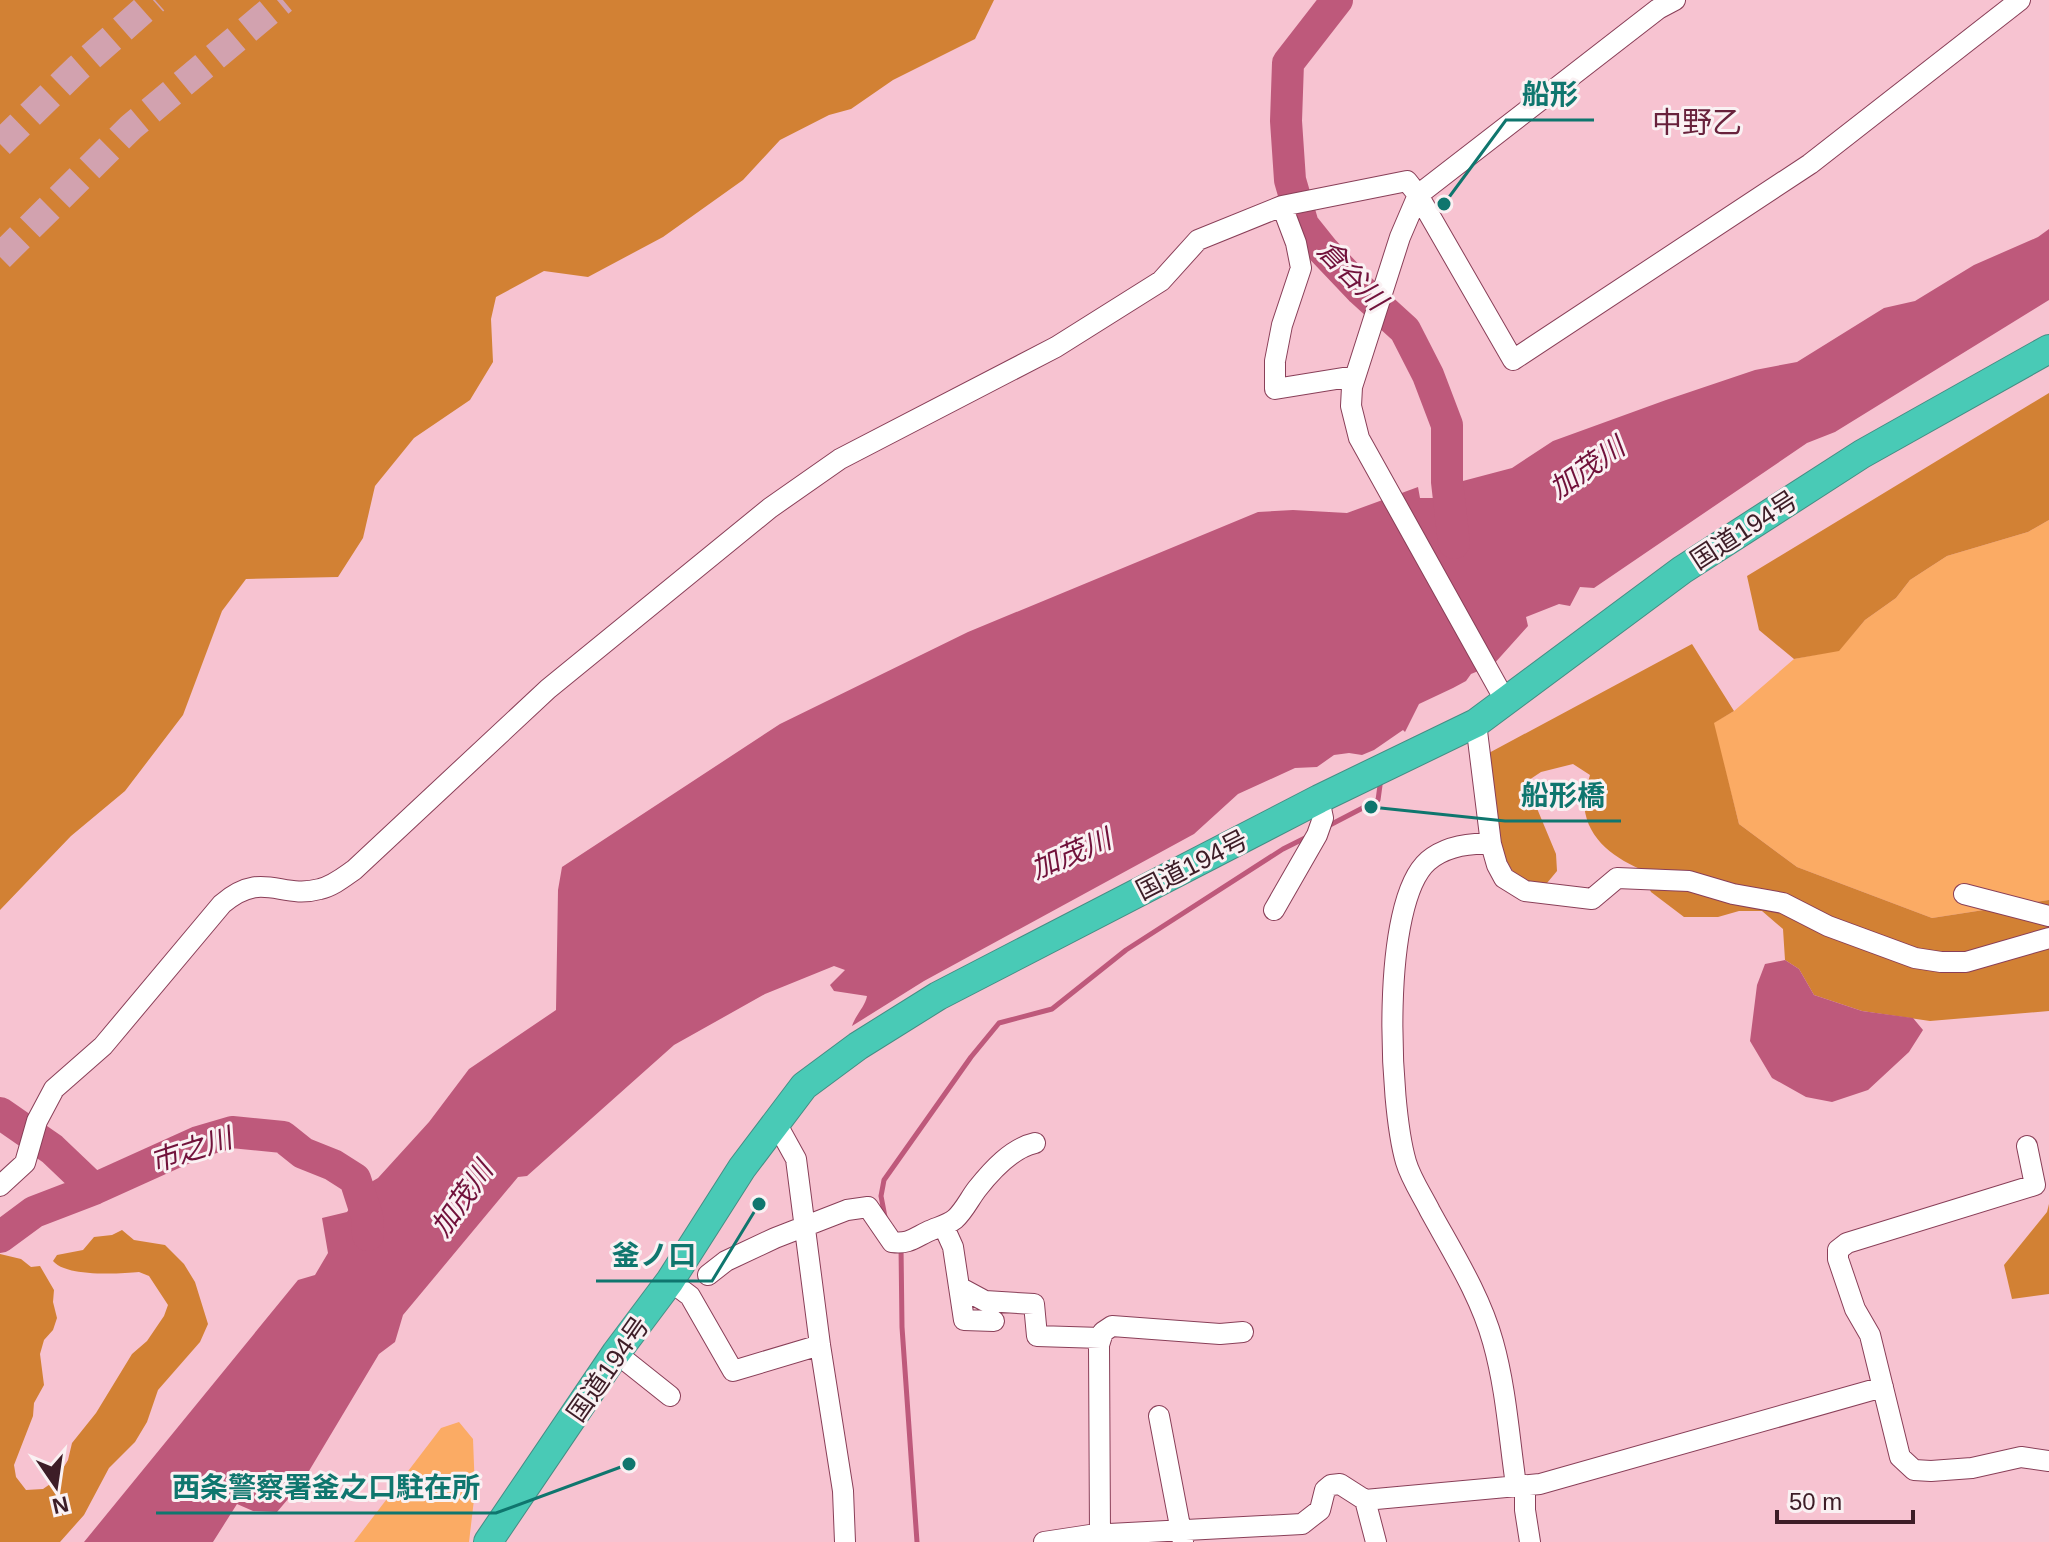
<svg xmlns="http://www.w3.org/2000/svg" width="2049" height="1542" viewBox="0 0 2049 1542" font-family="Arial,'Noto Sans JP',sans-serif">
  <rect width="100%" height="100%" fill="#f7c3d1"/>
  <path fill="#fbab64" d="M2049,520V900L1932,918L1797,867L1739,824L1713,723L1734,711L1794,659L1839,650L1865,620L1896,598L1910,580L1947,556L2028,532Z
    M459,1422L473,1439L475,1491L469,1542H354L441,1428Z"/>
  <path fill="#d28134" d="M0,0H994L975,39L893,80L851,109L829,115L780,140L743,180L663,237L588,277L544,271L496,297L491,319L493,362L470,400L414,438L375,486L363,538L338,577L246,579L222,611L183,715L125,791L71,836L0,910Z
    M2049,393V520L2028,532L1947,556L1910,580L1896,598L1865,620L1839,651L1794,659L1759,630L1747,576Z
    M1692,644L1734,711L1714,723L1739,824L1797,867L1932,918L2049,900V1011L1930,1021L1862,1011L1814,995L1799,969L1785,960L1783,929L1762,911H1739L1718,917H1684L1651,892L1640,869C1611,856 1584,836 1584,800C1584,792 1588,783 1590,775L1573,764L1541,772L1526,782L1556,854L1557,871L1547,883C1541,883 1533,885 1528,883C1493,870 1492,786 1487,754Z
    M2049,1204V1294L2012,1299L2004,1265L2047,1212Z
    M122,1230L134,1240L165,1245L184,1264L195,1282L208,1324L200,1342L158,1390L147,1422L135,1442L109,1468L84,1515L60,1542H0V1254L21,1259L31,1267L40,1266L54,1290L53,1302L57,1318L53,1330L44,1340L40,1354L44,1385L34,1403L33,1416L14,1465L16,1477L26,1490L43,1489L56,1480L68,1460L72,1443L96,1413L132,1354L147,1341L164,1316L168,1305L149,1276L139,1272C119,1274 66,1277 53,1261L57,1255L83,1250L94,1237L112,1235Z"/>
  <path fill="#be597b" d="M2049,229V300L1835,432L1807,443L1594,588L1580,587L1570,606L1559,604L1526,617L1528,626L1493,665L1471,674L1466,681L1453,688L1419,704L1405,732L1403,730L1374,750L1362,755L1349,753L1334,755L1317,767L1295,768L1238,794L1194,834L924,981L852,1026C856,1014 865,1007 867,996L834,991L830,985L845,970L834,966L765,994L674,1045L527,1176L518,1177L403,1315L395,1342L379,1354L303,1481L291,1484L288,1499L277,1512L253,1511L237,1504L213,1542H84L298,1280L315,1275L328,1253L322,1218L347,1212L366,1185L378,1178L429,1122L469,1069L556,1010L558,890L562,867L780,724L968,632L1258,512L1293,510L1347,513L1418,487L1420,498H1455L1459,482L1512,468L1553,441L1666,400L1755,370L1797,362L1884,308L1915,301L1974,265L2038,237Z
    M1785,960L1799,969L1814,995L1862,1011L1913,1018L1923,1030L1909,1052L1868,1090L1832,1102L1806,1097L1772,1078L1750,1041L1757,985L1765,964Z"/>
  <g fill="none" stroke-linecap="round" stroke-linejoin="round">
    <path stroke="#be597b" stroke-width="5" d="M1328,826L1378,800L1381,778
      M885,1217L881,1196L884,1180L971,1057L999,1023L1052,1009L1126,950L1283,849L1309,836
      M901,1246L902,1327L917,1542"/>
    <path stroke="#be597b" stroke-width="32" d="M1337,0L1288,63L1286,121L1290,180L1303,225L1323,250L1361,290L1405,330L1428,375L1447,425V482L1454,543
      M0,1113L52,1149L94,1189
      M0,1237L34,1212L94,1189L198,1142L232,1132L283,1137L303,1153L333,1165L355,1179L367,1216L368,1235"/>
    <path stroke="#d2a2af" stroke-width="28" stroke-dasharray="28 14" stroke-linecap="butt" d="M0,144L77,69L155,0
      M0,257L131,127L283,0"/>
    <g stroke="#893f58" stroke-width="22">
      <path id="minor" d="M1675,0L1658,9L1418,195L1513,360L1810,164L2020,0
        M1282,206L1296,243L1301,268L1282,325L1275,361V389L1355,376
        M1476,723L1491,844L1497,865L1504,878L1525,891L1592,899L1617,878L1689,881L1733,894L1783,903L1828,926L1915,958L1941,962H1966L2049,938
        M1491,844C1469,843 1446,846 1428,861C1380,903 1389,1104 1406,1162C1411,1179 1422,1195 1430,1211C1453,1253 1480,1295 1493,1342C1506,1388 1509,1437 1516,1485
        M1964,894L2049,916
        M1274,910L1317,835L1323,818L1319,799
        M775,1121L796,1159L820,1345L843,1491L845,1542
        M2027,1146L2035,1185L1847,1243L1838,1250V1259L1855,1309L1870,1335L1900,1457L1914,1470L1931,1471L1972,1468L2021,1457L2049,1461
        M0,1186L25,1163L37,1121L54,1089L103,1046L222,904C263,869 280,900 320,889C333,886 344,877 354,870L548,689L770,508L840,459L1056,347L1161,281L1198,240L1282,206L1407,181L1418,195L1400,237L1352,387L1351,406L1359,438L1506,702
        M944,1227L953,1247L964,1320L994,1321
        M708,1275L726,1261L775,1238L847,1210L868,1207L892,1242C908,1244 913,1239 927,1232C937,1227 946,1226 955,1219C964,1211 970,1198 977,1189C992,1170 1012,1148 1035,1143
        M670,1281L690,1296L733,1371L820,1345
        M959,1287L985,1301L1034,1304L1037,1336L1101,1338
        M616,1353L670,1396
        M1159,1416L1183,1542
        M1525,1485V1510L1530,1542
        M1365,1500L1376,1542
        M1100,1534L1099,1345L1103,1332L1112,1326L1220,1334L1243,1332
        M1044,1542L1090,1535L1302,1524L1320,1510L1325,1490L1331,1485L1340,1484L1365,1500L1540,1484L1883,1387"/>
    </g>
    <g stroke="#458d84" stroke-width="30">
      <path id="highway" d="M488,1542L616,1353L670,1281L742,1168L804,1086L858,1046L938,996L1319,799L1476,723L1682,570L1862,454L2049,349"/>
    </g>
    <use href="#minor" stroke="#fff" stroke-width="20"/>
    <use href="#highway" stroke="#49cab6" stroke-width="28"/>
  </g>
  <g text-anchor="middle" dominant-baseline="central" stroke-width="6" stroke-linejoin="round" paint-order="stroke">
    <g font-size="26" fill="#3d1d27" stroke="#faf1f3">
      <text transform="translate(1744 530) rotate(-33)">国道194号</text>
      <text transform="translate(1192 865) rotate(-27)">国道194号</text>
      <text transform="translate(608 1369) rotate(-55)">国道194号</text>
    </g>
    <g font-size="28" font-style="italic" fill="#71123b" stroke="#faf1f3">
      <text transform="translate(1352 275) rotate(46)">倉谷川</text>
      <text transform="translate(1587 468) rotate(-35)">加茂川</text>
      <text transform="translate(1071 854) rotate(-23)">加茂川</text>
      <text transform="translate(191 1150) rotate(-18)">市之川</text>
      <text transform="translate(462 1199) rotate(-55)">加茂川</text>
    </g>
    <g font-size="30" fill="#68223c" stroke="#faf1f3">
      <text x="1697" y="122">中野乙</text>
    </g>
  </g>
  <path fill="none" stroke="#0f766e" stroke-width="3" d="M1444 204L1506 120H1594M1371 807L1505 821H1621M759 1204L712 1281H596M629 1464L496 1513H156"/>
  <g fill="#0f766e" stroke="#faf1f3" stroke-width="3">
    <circle cx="1444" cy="204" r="8"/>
    <circle cx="1371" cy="807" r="8"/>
    <circle cx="759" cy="1204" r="8"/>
    <circle cx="629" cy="1464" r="8"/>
  </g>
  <g font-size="28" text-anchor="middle" font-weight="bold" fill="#0f766e" stroke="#faf1f3" stroke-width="6" stroke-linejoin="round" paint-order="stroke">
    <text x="1550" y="104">船形</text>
    <text x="1563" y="805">船形橋</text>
    <text x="654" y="1265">釜ノ口</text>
    <text x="326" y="1497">西条警察署釜之口駐在所</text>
  </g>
  <g transform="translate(56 1486) rotate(167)" stroke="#faf1f3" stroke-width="6" paint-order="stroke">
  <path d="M0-6L14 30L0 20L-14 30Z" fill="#3d1d27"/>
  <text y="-12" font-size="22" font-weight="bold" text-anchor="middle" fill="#3d1d27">N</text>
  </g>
  <path d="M1777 1510v12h136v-12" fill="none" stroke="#3d1d27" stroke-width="4"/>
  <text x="1789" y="1510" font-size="24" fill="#3d1d27" stroke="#faf1f3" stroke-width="6" paint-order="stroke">50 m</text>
</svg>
